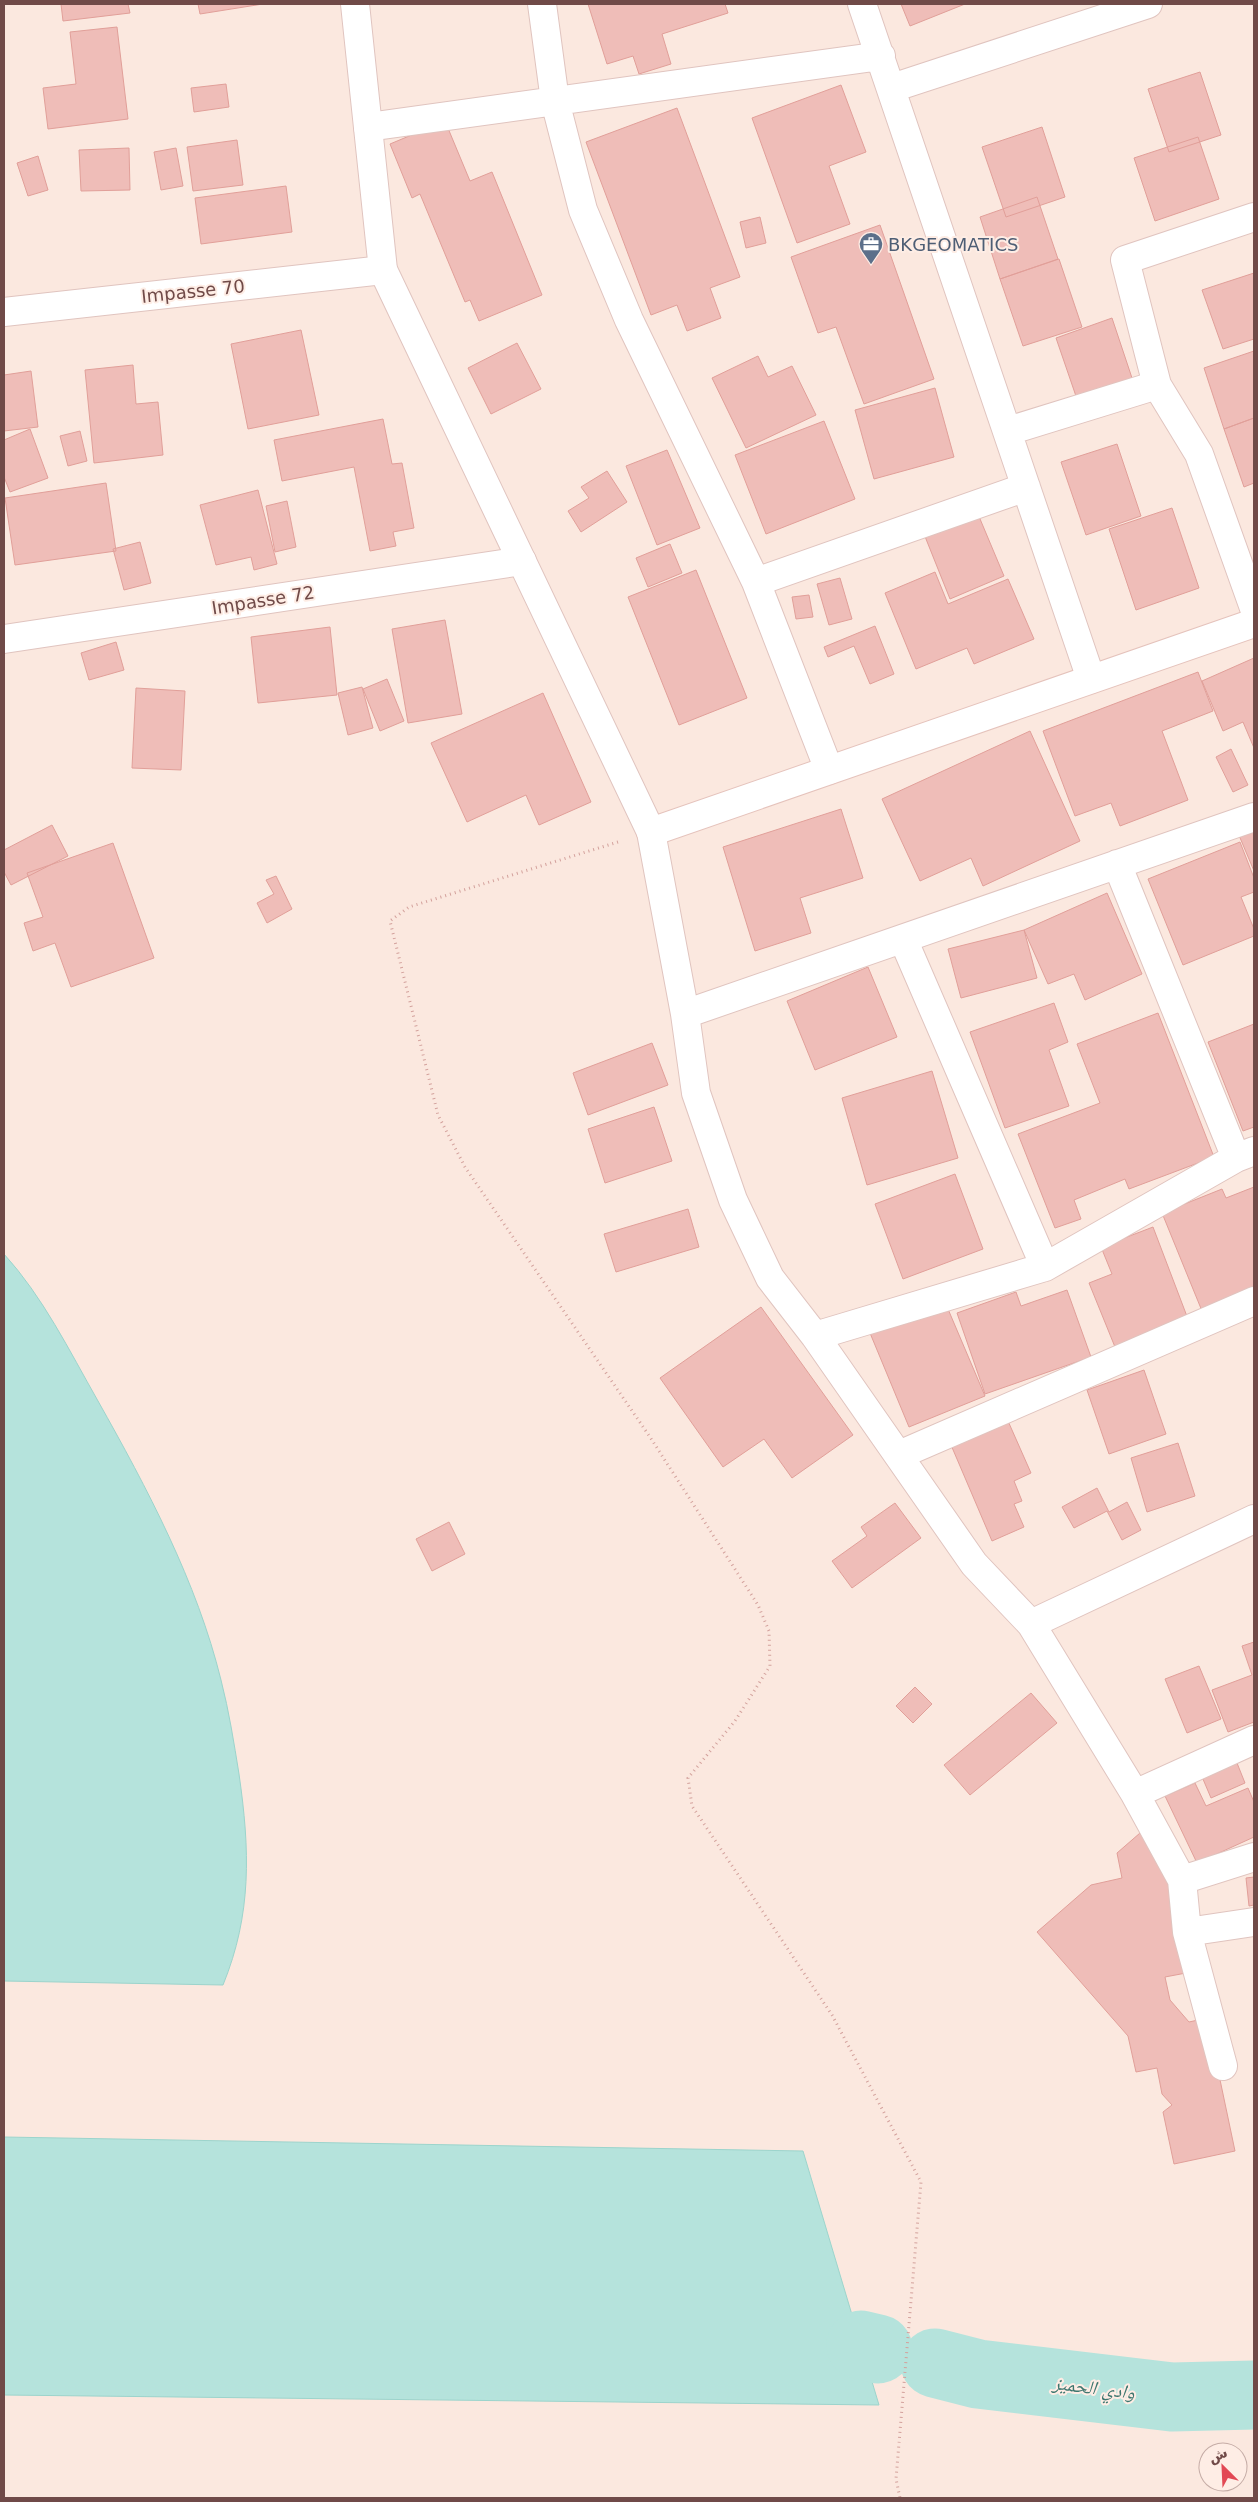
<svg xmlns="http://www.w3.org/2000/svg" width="1258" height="2502" viewBox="0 0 1258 2502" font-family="'DejaVu Sans','Noto Naskh Arabic',sans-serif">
  <rect width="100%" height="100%" fill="#fbe8df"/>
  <path fill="#b5e3dc" stroke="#9cd4cc" d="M4,1254C43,1297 69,1350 98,1401C147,1488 197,1582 221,1680C229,1711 234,1743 239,1774C250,1850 252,1914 223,1985L4,1981Z
    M4,2137L803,2151L879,2405L4,2395Z"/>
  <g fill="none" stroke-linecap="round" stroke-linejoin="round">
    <path stroke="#b5e3dc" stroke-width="69" d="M861,2345L878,2349
      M935,2363L978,2374L1172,2397L1254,2395"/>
  </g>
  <path fill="#efbdb8" stroke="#e19f99" d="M61,4H128L130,13L63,21Z
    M198,4H263L200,14Z
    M588,4H725L728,13L662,34L671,64L639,74L633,56L607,64Z
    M901,4H965L910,26Z
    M117,27L128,119L48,129L43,88L76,84L70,32Z
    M1200,72L1221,135L1169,152L1148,89Z
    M226,84L229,107L194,112L191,88Z
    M841,85L866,152L829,166L850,224L797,243L752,118Z
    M677,108L740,277L710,288L721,318L687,331L677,305L651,315L586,142Z
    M445,121L470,181L492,172L542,295L479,321L470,300L465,302L420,194L412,198L390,144Z
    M1042,127L1065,197L1006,217L982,147Z
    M1198,137L1219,199L1155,221L1134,158Z
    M237,140L243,185L193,191L187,147Z
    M129,148L130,190L81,191L79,150Z
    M176,148L183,186L161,190L154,152Z
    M38,156L48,190L28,196L17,163Z
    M286,186L292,232L201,244L195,198Z
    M1037,197L1058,259L1000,279L980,217Z
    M760,217L766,243L746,248L740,222Z
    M880,225L934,379L864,404L836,327L818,333L791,257Z
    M1059,259L1082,327L1023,346L1000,279Z
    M1254,273V339L1223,349L1202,290Z
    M1112,318L1134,384L1078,402L1056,338Z
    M301,330L319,415L248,429L231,344Z
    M517,343L541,389L491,414L468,368Z
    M1254,351V418L1224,429L1204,368Z
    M758,356L768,377L792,366L816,415L746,448L712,378Z
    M133,365L136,404L158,402L163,455L94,463L85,370Z
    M31,371L38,427L4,431V375Z
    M935,388L954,457L874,479L855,410Z
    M1254,418V483L1244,487L1224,429Z
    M383,419L392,464L402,463L414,528L393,532L396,546L370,551L354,467L282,481L274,440Z
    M824,421L855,499L766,534L735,455Z
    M30,429L48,478L10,492L4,477V440Z
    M80,431L87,461L68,466L60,436Z
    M1117,444L1141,516L1086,535L1061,462Z
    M667,450L700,528L657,545L626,466Z
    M607,471L627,502L581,532L568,511L589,498L581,487Z
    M106,483L116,551L15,565L5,498Z
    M258,490L277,564L254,570L251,557L216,565L200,505Z
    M287,501L296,547L275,552L266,506Z
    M975,507L1004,576L950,599L922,529Z
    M1172,508L1199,588L1136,610L1109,529Z
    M140,542L151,583L124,590L113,549Z
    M670,544L682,573L648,587L636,558Z
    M696,570L747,698L679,725L628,597Z
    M935,572L948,604L1008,579L1034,639L974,664L967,648L916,669L885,593Z
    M840,578L852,619L829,625L817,584Z
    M809,595L813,617L796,619L792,597Z
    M445,620L462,714L408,723L392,629Z
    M875,626L894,674L870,684L854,646L828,657L824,647Z
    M330,627L337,695L258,703L251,637Z
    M116,642L124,670L89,680L81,653Z
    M1254,658V748L1243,722L1223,731L1202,681Z
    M1198,672L1213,711L1162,731L1188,800L1120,826L1111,803L1075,816L1043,731Z
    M387,679L404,721L380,731L363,689Z
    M362,687L373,728L348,735L338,693Z
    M136,688L185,691L181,770L132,768Z
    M543,693L591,802L539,825L526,795L467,822L431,743Z
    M1030,731L1080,841L983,886L971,858L920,881L882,799Z
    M1231,749L1248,785L1233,792L1216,757Z
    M841,809L863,878L800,898L811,933L755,951L723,847Z
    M52,825L68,856L11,885L4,872V850Z
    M1254,826V871L1238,833Z
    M1240,842L1254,878V892L1241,897L1254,929V936L1183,965L1148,879Z
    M113,843L154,958L71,987L55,943L33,951L24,923L43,917L27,873Z
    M276,876L292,909L267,923L257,903L274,894L266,880Z
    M1107,893L1142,974L1085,1000L1074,974L1048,984L1024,930Z
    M1024,930L1037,978L961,998L948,949Z
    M868,967L897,1037L815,1070L787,1001Z
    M1054,1003L1068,1042L1049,1050L1069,1106L1005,1128L970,1032Z
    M1158,1013L1214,1157L1129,1189L1125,1179L1074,1200L1081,1219L1055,1228L1018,1134L1100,1103L1077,1044Z
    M1254,1024V1127L1243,1131L1208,1042Z
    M652,1043L668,1085L588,1115L573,1073Z
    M932,1071L958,1158L867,1185L842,1098Z
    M654,1107L672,1161L605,1183L588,1129Z
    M955,1174L983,1249L903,1279L875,1204Z
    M1254,1187V1291L1202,1311L1162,1213L1222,1189L1226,1198Z
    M688,1209L699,1247L616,1272L604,1234Z
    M1153,1227L1188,1319L1115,1347L1089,1283L1112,1274L1101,1247Z
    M1067,1290L1091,1357L985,1394L957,1313L1016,1292L1021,1306Z
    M945,1302L985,1396L909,1427L870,1333Z
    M761,1307L853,1435L792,1478L764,1439L723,1467L660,1378Z
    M1144,1370L1166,1434L1109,1454L1087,1390Z
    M1008,1421L1031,1473L1014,1481L1022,1501L1014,1504L1024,1527L992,1541L951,1445Z
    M1178,1443L1195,1496L1147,1512L1131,1458Z
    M1097,1488L1109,1512L1127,1502L1141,1530L1122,1540L1107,1511L1074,1528L1062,1507Z
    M895,1503L921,1538L852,1588L832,1561L867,1536L861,1527Z
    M449,1522L465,1554L432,1571L416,1539Z
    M1254,1642V1722L1228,1732L1212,1690L1252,1675L1242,1646Z
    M1199,1666L1221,1719L1187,1733L1165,1679Z
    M915,1687L932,1704L913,1723L896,1706Z
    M1031,1693L1057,1723L970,1795L944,1765Z
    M1235,1758L1245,1783L1211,1798L1200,1772Z
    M1195,1783L1206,1806L1248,1788L1254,1802V1837L1197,1863L1165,1796Z
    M1140,1833L1181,1879L1169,1890L1186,1973L1165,1977L1170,2000L1189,2022L1207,2018L1235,2151L1174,2164L1163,2112L1172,2105L1162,2094L1157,2068L1136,2072L1128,2036L1037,1932L1091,1885L1122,1878L1117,1853Z
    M1254,1877V1905L1249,1906L1246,1878Z"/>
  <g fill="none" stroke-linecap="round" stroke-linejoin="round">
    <g stroke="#e0c4bf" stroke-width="30">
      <path id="minor" d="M542,4L555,101L583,210L629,320L756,582L829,770
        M862,4L1091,679
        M892,88L1148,4
        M368,127L881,56
        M4,312L383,270
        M1157,385L1199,454L1254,608
        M1008,431L1157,385L1125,260L1254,217
        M756,582L1026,487
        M4,639L522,561
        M651,832L685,1014L696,1093L733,1200L770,1278L815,1336L974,1564L1031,1624L1135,1794L1182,1880L1187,1932L1223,2066
        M1117,864L1236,1158
        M903,939L1045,1267
        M685,1014L1254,817
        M815,1336L1045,1267L1236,1158L1254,1151
        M899,1455L1254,1301
        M1031,1624L1254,1519
        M1135,1794L1254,1740
        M1182,1880L1254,1857
        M1187,1932L1254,1922"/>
    </g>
    <g stroke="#e0c4bf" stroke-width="30">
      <path id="tertiary" d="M355,4L383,270L651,832"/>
    </g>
    <g stroke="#e5c3bc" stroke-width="30">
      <path id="secondary" d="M651,832L1254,623"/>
    </g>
    <path stroke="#d3a19c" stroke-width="3" stroke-dasharray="1 4" stroke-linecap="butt" d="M618,842L409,907L390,921L438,1115L465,1167L650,1437L758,1605L769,1631L770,1666L735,1721L688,1778L692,1806L832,2015L921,2182L896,2479L900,2498"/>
    <use href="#minor" stroke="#fff" stroke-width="28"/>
    <use href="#tertiary" stroke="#fff" stroke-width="28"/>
    <use href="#secondary" stroke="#fff" stroke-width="28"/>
  </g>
  <defs>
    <g id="office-pin" transform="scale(1.25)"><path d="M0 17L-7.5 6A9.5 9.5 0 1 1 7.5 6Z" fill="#5c6f8a" stroke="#feede5"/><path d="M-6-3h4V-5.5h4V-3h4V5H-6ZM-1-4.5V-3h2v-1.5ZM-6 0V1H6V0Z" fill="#fff"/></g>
  </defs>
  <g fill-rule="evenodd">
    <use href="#office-pin" x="871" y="244"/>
  </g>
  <g text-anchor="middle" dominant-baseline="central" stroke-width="4" stroke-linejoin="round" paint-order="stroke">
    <g font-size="18" fill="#4e5e75" stroke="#feede5" text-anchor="start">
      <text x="888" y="244">BKGEOMATICS</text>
    </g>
    <g font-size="18" fill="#704a48" stroke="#feede5">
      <text transform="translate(193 291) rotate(-6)">Impasse 70</text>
      <text transform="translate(263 600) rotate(-9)">Impasse 72</text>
    </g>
    <g font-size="19" font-style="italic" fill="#3d766e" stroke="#feede5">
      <text transform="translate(1094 2387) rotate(7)">وادي الحميز</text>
    </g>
  </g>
  <rect width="1258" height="2502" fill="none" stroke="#704a48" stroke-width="10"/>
  <g transform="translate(1223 2467) rotate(336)"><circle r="24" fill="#feede5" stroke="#c5aca6"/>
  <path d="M0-4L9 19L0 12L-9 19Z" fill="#e24854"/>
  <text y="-8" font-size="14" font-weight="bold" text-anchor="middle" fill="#704a48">ش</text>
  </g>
</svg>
